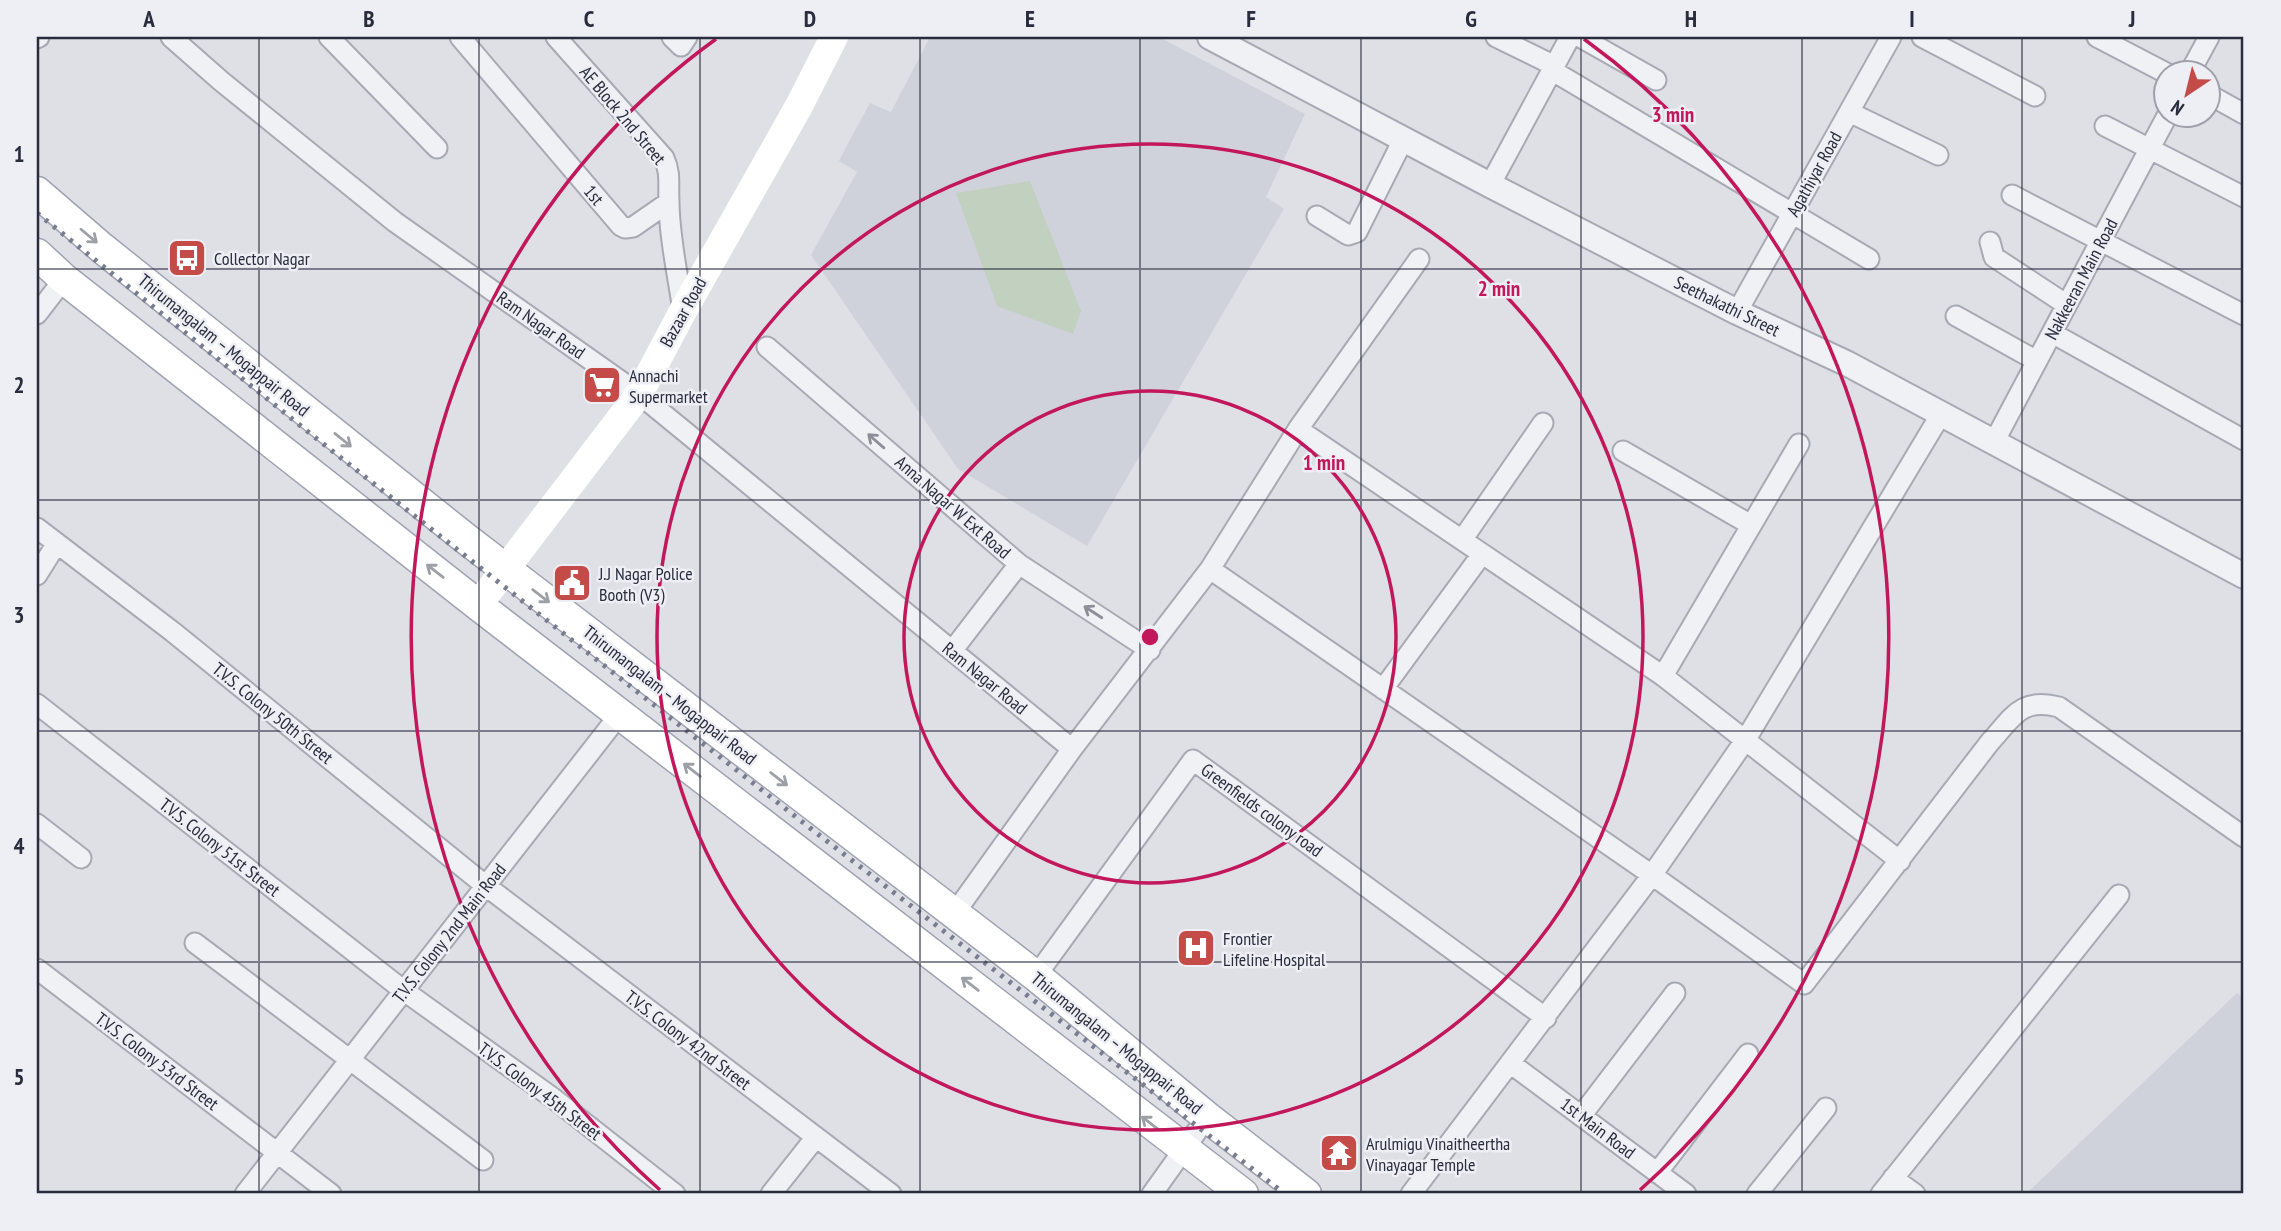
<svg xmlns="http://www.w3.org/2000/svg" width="2281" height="1231" viewBox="0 0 2281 1231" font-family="'PT Sans Narrow',sans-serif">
  <rect width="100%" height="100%" fill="#dee0e6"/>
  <path fill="#d0d2db" d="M930,37H1159L1305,114L1266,197L1284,209L1087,546L958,469L811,255L857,172L839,161L846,147L870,103L891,112Z
    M2237,993L2244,998V1194H2026Z"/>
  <path fill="#c1d0bf" d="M1030,181L1081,311L1073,334L997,306L956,193Z"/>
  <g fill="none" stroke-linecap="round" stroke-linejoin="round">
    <g stroke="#a7aab3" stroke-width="23">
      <path id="minor" d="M171,37L221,81L395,222L639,394L1072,749
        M329,37L437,148
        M460,37L621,226L625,228L633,227L669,202
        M556,37L664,158C671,173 668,185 669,201C669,236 678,276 683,311
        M672,37L681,46L687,37
        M1496,37L1555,66
        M1580,37L1656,80
        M1922,37L2035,96
        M2097,37L2168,74
        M37,38L39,37
        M1553,71L1869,259
        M2189,74L2209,37
        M2208,94L2244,114
        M1849,112L1938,155
        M2105,126L2244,197
        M1490,185L1570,37
        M2012,195L2244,315
        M1317,216L1348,235L1357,232L1403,140
        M1990,242L1994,257L2067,305
        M1737,312L1891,37
        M37,314L64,279
        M1956,316L2037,361
        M2052,333L2244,440
        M767,347L1019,564L1150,650
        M1298,429L1663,676L1900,861
        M1994,442L2167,116
        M1623,451L1751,525
        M37,528L173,632L486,886L891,1194
        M1462,540L1543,423
        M1210,569L1652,875L1804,984L1990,742C2013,717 2021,697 2059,707L2244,837
        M37,575L57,543
        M952,651L1019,564
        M1663,676L1799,444
        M1383,689L1482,554
        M37,704L403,990L553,1098L675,1194
        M37,824L81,858
        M954,914L1072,749L1210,569L1298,429L1419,259
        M195,943L483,1160
        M37,969L331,1194
        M1036,976L1193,760L1546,1018
        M1510,1063L1686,1194
        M1581,1116L1675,993
        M1657,1173L1748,1054
        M1893,1178L1915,1194
        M245,1194L620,714
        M771,1194L816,1137
        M1152,1194L1207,1117
        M1411,1194L1652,875L1746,739L1941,414
        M1757,1194L1826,1108
        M1881,1194L2119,895"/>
    </g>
    <g stroke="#a7aab3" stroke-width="28">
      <path id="tertiary" d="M1210,37L1490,185L1737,312L1848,364L2244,576"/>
    </g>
    <g stroke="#9ea2b1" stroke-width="33">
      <path id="primary" d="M37,192L102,248L465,538L1036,976L1207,1117L1306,1194
        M37,254L64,279L478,605L1243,1194"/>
    </g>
    <use href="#minor" stroke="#f0f1f5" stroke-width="19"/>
    <use href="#tertiary" stroke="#f0f1f5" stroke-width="24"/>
    <path stroke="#fff" stroke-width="28" d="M478,605L639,394L683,311L799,106L834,37"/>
    <use href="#primary" stroke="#fff" stroke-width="30"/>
    <path stroke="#787d8f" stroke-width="5" stroke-dasharray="3.5 7" stroke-linecap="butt" d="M37,213L312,435L810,828L1285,1194"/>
  </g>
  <defs><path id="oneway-shaft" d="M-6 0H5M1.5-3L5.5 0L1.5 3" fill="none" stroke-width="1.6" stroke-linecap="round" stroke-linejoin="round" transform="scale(1.75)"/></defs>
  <g stroke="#9ea0a7">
    <use href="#oneway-shaft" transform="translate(89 236) rotate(40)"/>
    <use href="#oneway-shaft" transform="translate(343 440) rotate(39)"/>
    <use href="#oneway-shaft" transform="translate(435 571) rotate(-142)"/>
    <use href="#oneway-shaft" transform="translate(541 596) rotate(38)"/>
    <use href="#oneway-shaft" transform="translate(692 770) rotate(-142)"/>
    <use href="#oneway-shaft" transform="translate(779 779) rotate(38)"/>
    <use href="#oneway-shaft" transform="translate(970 984) rotate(-142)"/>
    <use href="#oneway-shaft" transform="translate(1150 1123) rotate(-142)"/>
  </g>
  <g stroke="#8c8e98">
    <use href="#oneway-shaft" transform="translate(876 441) rotate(-139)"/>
    <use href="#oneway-shaft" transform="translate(1093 612) rotate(-147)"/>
  </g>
  <path fill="none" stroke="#282c3c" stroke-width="2" stroke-opacity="0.55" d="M259,37V1194M479,37V1194M700,37V1194M920,37V1194M1140,37V1194M1361,37V1194M1581,37V1194M1802,37V1194M2022,37V1194M37,269H2244M37,500H2244M37,731H2244M37,962H2244"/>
  <g fill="none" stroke="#c2185b" stroke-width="3.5">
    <circle cx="1150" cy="637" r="246"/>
    <circle cx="1150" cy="637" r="493"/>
    <path d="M660 1190A739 739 0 0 1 716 39M1584 39A739 739 0 0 1 1640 1190"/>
  </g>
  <defs>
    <g id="bus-square" transform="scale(2.0125)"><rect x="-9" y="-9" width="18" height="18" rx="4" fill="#c54b49" stroke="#edeff4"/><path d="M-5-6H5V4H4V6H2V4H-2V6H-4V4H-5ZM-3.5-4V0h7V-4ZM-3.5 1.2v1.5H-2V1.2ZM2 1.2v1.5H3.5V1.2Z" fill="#fff"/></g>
    <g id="supermarket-square" transform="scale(2.0125)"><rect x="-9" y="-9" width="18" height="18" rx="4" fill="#c54b49" stroke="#edeff4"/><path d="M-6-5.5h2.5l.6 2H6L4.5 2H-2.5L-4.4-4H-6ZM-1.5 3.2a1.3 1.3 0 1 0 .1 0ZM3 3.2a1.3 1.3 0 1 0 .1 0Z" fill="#fff"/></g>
    <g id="civic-square" transform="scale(2.0125)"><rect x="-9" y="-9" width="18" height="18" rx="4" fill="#c54b49" stroke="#edeff4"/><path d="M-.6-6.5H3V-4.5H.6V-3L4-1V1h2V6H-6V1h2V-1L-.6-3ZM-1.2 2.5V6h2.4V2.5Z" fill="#fff"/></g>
    <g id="hospital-square" transform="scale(2.0125)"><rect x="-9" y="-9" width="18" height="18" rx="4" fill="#c54b49" stroke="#edeff4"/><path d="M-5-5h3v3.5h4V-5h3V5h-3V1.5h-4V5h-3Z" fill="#fff"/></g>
    <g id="temple-square" transform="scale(2.0125)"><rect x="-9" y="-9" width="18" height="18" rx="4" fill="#c54b49" stroke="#edeff4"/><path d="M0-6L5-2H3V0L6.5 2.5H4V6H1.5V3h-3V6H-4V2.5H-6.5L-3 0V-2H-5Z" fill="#fff"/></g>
  </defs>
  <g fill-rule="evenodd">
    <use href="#bus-square" x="187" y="258"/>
    <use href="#supermarket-square" x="602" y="385"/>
    <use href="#civic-square" x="572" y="583"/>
    <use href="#hospital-square" x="1196" y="948"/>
    <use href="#temple-square" x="1339" y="1153"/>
  </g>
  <g text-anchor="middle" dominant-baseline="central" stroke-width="5" stroke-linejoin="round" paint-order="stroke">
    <g font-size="18" fill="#282c3c" stroke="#edeff4">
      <text transform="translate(623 115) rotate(50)">AE Block 2nd Street</text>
      <text transform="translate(1814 174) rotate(-61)">Agathiyar Road</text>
      <text transform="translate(594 195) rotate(50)">1st</text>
      <text transform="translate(2081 279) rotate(-62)">Nakkeeran Main Road</text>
      <text transform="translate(1727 306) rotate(26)">Seethakathi Street</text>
      <text transform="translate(683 312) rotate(-61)">Bazaar Road</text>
      <text transform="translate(541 325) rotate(35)">Ram Nagar Road</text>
      <text transform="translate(224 345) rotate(39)">Thirumangalam – Mogappair Road</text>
      <text transform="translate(953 507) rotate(41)">Anna Nagar W Ext Road</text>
      <text transform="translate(985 678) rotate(39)">Ram Nagar Road</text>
      <text transform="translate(670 695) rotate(38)">Thirumangalam – Mogappair Road</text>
      <text transform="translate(273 713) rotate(39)">T.V.S. Colony 50th Street</text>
      <text transform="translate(1262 810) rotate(36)">Greenfields colony road</text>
      <text transform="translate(220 847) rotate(38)">T.V.S. Colony 51st Street</text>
      <text transform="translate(449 933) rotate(-52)">T.V.S. Colony 2nd Main Road</text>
      <text transform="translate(688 1040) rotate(37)">T.V.S. Colony 42nd Street</text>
      <text transform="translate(1117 1043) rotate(39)">Thirumangalam – Mogappair Road</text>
      <text transform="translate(157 1061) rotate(37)">T.V.S. Colony 53rd Street</text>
      <text transform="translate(540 1091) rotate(37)">T.V.S. Colony 45th Street</text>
      <text transform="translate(1598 1128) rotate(37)">1st Main Road</text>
    </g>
    <g font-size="18" fill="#282c3c" stroke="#edeff4" text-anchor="start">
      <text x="214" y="258">Collector Nagar</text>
      <text x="629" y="375">Annachi<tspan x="629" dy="21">Supermarket</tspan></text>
      <text x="599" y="573">J.J Nagar Police<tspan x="599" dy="21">Booth (V3)</tspan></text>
      <text x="1223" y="938">Frontier<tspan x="1223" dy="21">Lifeline Hospital</tspan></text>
      <text x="1366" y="1143">Arulmigu Vinaitheertha<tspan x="1366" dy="21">Vinayagar Temple</tspan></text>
    </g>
  </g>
  <circle cx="1150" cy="637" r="10" fill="#c2185b" stroke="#edeff4" stroke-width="3.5"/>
  <g font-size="21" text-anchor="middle" font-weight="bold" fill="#c2185b" stroke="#edeff4" stroke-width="5" stroke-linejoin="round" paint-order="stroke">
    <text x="1673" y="122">3 min</text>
    <text x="1499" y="296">2 min</text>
    <text x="1324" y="470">1 min</text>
  </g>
  <rect width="2281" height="1231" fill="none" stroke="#edeff4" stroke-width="77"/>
  <g transform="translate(2187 94) rotate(215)"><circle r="33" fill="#edeff4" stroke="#9ea1aa" stroke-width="2"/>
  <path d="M0-5L12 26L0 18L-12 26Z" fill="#c54b49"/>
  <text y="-10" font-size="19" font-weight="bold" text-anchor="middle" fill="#282c3c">N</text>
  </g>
  <rect x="38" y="38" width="2204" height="1154" fill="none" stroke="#282c3c" stroke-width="2.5"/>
  <g font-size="23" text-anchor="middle" font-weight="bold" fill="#282c3c">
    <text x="149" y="27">A</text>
    <text x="369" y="27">B</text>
    <text x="589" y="27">C</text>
    <text x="810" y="27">D</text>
    <text x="1030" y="27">E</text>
    <text x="1251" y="27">F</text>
    <text x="1471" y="27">G</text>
    <text x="1691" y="27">H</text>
    <text x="1912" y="27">I</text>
    <text x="2132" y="27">J</text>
    <text x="19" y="162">1</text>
    <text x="19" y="393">2</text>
    <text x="19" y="623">3</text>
    <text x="19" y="854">4</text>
    <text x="19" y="1085">5</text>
  </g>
</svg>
